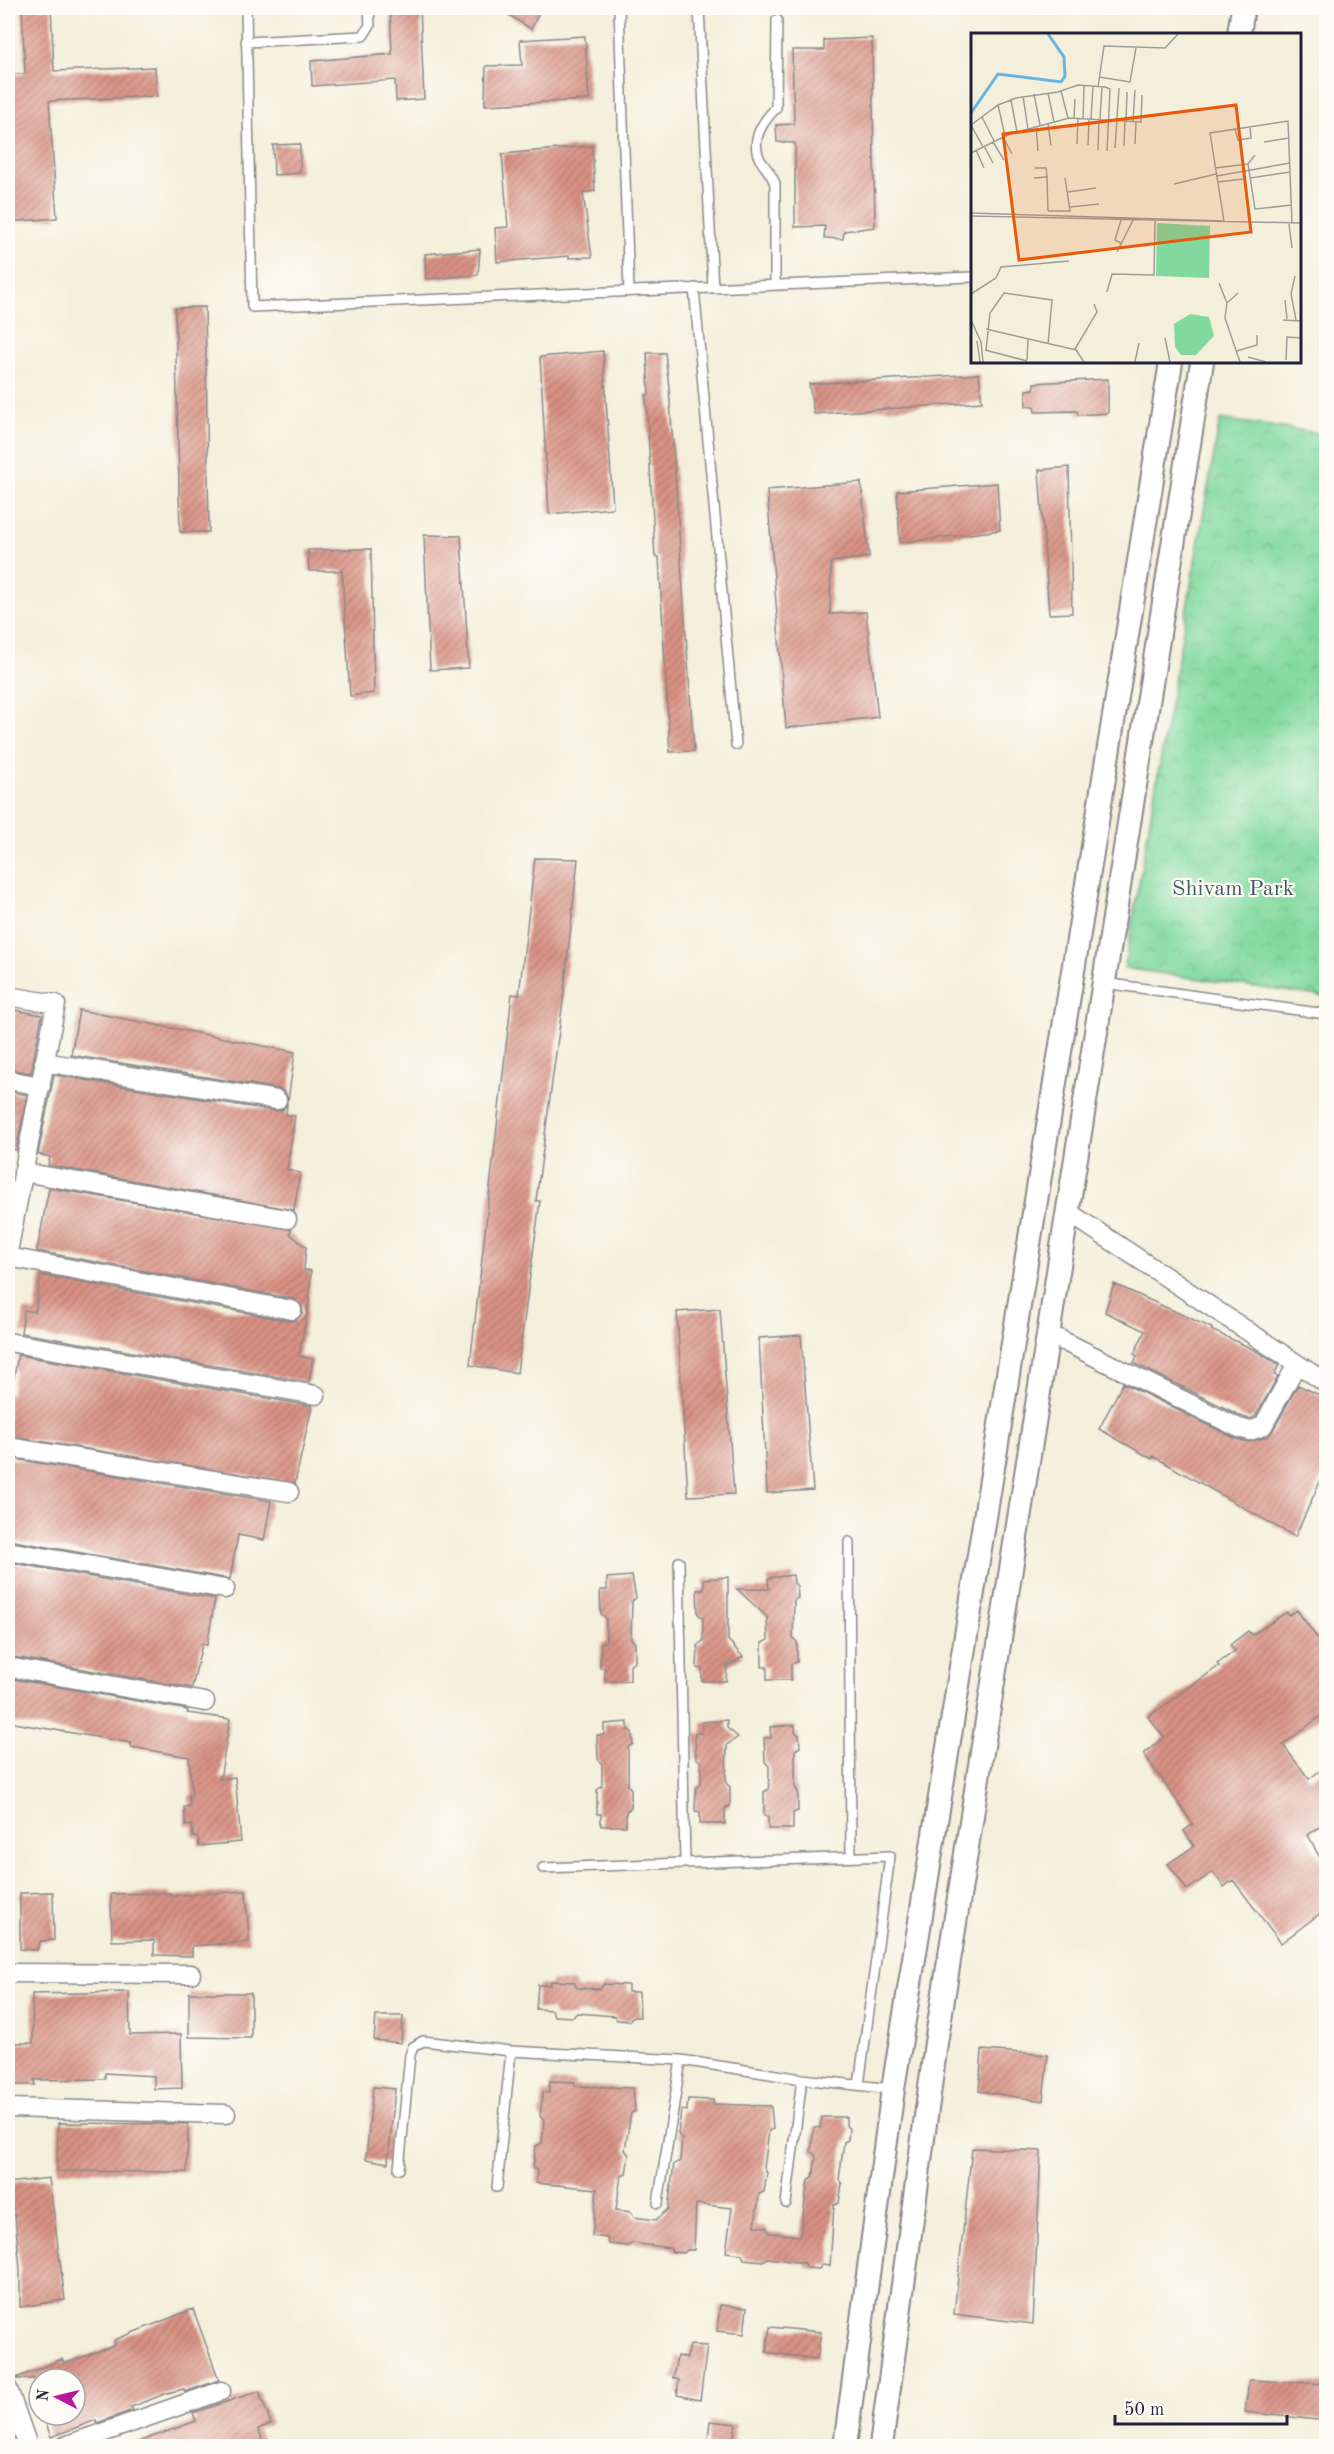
<svg xmlns="http://www.w3.org/2000/svg" width="1334" height="2454" viewBox="0 0 1334 2454" font-family="'Old Standard TT',serif">
  <defs>
    <pattern id="park-crowns" width="20" height="18" patternUnits="userSpaceOnUse" patternTransform="scale(1.5)"><rect width="20" height="18" fill="#81d99f"/><path d="M2 6a3 3 0 1 1 6 0M12 15a3 3 0 1 1 6 0" fill="none" stroke="#6fba8a"/></pattern>
    <pattern id="building-hatch" width="6" height="6" patternUnits="userSpaceOnUse" patternTransform="scale(1.5)"><rect width="6" height="6" fill="#d99284"/><path d="M-1 1l2-2M0 6l6-6M5 7l2-2" fill="none" stroke="#b0776d"/></pattern>
  </defs>
  <rect width="100%" height="100%" fill="#fdfcf7"/>
  <filter id="ink" filterUnits="userSpaceOnUse"><feTurbulence type="fractalNoise" baseFrequency=".0167" numOctaves="2"/><feDisplacementMap in="SourceGraphic" scale="12" xChannelSelector="R" yChannelSelector="G"/><feConvolveMatrix kernelMatrix="1 2 1 2 8 2 1 2 1" color-interpolation-filters="sRGB"/></filter>
  <filter id="wash" filterUnits="userSpaceOnUse"><feTurbulence type="fractalNoise" baseFrequency=".008" numOctaves="4" result="noise"/><feDisplacementMap in="SourceGraphic" scale="24" xChannelSelector="R" yChannelSelector="G"/><feGaussianBlur stdDeviation="1.35" result="paint"/><feColorMatrix in="noise" values="0 0 0 0 0 0 0 0 0 0 0 0 0 0 0 0 0 1.4 0 .05"/><feComposite in="paint" operator="in"/></filter>
  <g filter="url(#wash)">
    <rect width="100%" height="100%" fill="#f3efda"/>
    <path fill="url(#park-crowns)" stroke="#527e6d" stroke-width="1.5" d="M1220,419L1326,434V997L1124,968Z"/>
    <g id="blocks">
      <path fill="url(#building-hatch)" d="M22,8H51L54,71L155,67L157,96L49,101L57,218L8,222V136H13L9,74H25Z
        M390,8H420L424,99L396,101L395,80L312,86L311,61L392,54Z
        M498,8H541L531,29Z
        M585,36L589,100L485,105L486,66L522,65L520,40Z
        M872,38L875,227L844,231L843,239L824,238L825,226L795,227V143L777,142L776,125L794,124L792,50H824V40Z
        M300,144V173L274,175L273,145Z
        M592,146L595,191L583,193L592,257L569,258V256L497,262L495,228L508,227L502,154Z
        M480,249L478,275L426,279L425,254Z
        M205,307L209,532H180L175,308Z
        M603,351L613,508L549,514L540,357Z
        M647,353H665L669,387L694,751L670,752L659,557H655L646,395H649Z
        M979,374L982,402L814,414L809,384Z
        M1108,379V413L1078,415L1077,411L1035,412L1034,406H1026V390L1034,389V383Z
        M1069,467L1072,613L1049,614L1039,470Z
        M861,482L869,557L831,562L830,614L866,612L878,717L786,728L767,490Z
        M997,483L1000,530L900,543L897,491Z
        M424,535L461,536L469,668L430,670Z
        M371,549L374,693L350,696L342,571H309L308,550Z
        M535,858L578,859L563,1001L536,1201H540L517,1373L470,1365L512,994L519,995Z
        M15,1010L42,1015L31,1073L8,1069V1053Z
        M79,1010L295,1052L288,1100L285,1092L279,1089L71,1055Z
        M54,1075L275,1111L282,1110L287,1104L286,1115L295,1116L287,1170L300,1173L294,1210L48,1165L50,1157L38,1154Z
        M8,1091L27,1095L16,1150L8,1148Z
        M49,1188L291,1229L290,1234L306,1247L304,1270L311,1271L309,1302L299,1356L313,1359L309,1382L21,1333L24,1310L35,1312L41,1275L290,1321L296,1320L303,1313L302,1306L294,1299L37,1251Z
        M1114,1284L1212,1328L1211,1330L1255,1350L1279,1365L1274,1375L1278,1376L1255,1417L1249,1419L1243,1417L1134,1363L1137,1356L1134,1354L1145,1331L1105,1312Z
        M720,1309L734,1494L688,1496L677,1312Z
        M801,1335L813,1490L767,1493L759,1338Z
        M18,1355L312,1406L295,1483L8,1436V1394H11Z
        M1123,1383L1234,1438L1248,1442L1267,1437L1272,1432L1298,1385L1326,1398V1468L1295,1537L1153,1456L1152,1459L1099,1429Z
        M8,1458L271,1501L264,1540L238,1535L230,1579L8,1540Z
        M8,1562L215,1599L207,1645L202,1644L192,1688L8,1656Z
        M793,1575L794,1583L797,1586L798,1598L794,1600L793,1638L797,1642V1662L791,1664V1680H767V1667H762V1643L768,1640L767,1617L737,1589H769L768,1578Z
        M632,1576L636,1598L632,1601L631,1639L635,1643V1662L630,1665V1681H605V1668H600L601,1644L606,1641V1618L601,1614L600,1590H607V1578Z
        M728,1577V1640L743,1657L727,1666L726,1681H702V1669L697,1668L698,1645L703,1641V1618L698,1614L697,1590H704V1579Z
        M1297,1610L1326,1650V1712L1283,1745L1309,1779L1326,1766V1823L1307,1835L1326,1868V1909L1281,1943L1233,1880L1224,1887L1213,1872L1187,1890L1176,1874L1168,1864L1194,1846L1184,1831L1193,1824L1144,1754L1164,1737L1148,1717L1219,1666L1217,1664L1235,1651L1230,1645L1248,1631L1252,1635L1287,1612L1289,1615Z
        M8,1678L188,1710L187,1713L230,1719L220,1779L235,1777L241,1842L199,1846L198,1837H193L192,1825L186,1826L184,1807L190,1806L189,1796L192,1794L189,1757L131,1747V1743L108,1739L8,1722Z
        M727,1720V1728L738,1737L727,1745L726,1783L730,1787V1806L725,1808V1824H700V1812L695,1811L696,1788L701,1784V1762L696,1758L695,1733H702V1722Z
        M628,1722V1730L632,1732L633,1744L628,1747V1785L631,1789V1808L626,1811V1826H601V1814H597V1790L602,1786V1764L598,1759L597,1735H604V1724Z
        M795,1725V1732L799,1735L800,1747L795,1750V1787L798,1792V1811L793,1813V1829H768V1816H764V1792L769,1789V1766L765,1762L764,1738H771L770,1727Z
        M246,1891L249,1942L192,1946V1956L154,1955V1940L112,1941L111,1894L170,1893V1896Z
        M53,1892L54,1940L40,1941L37,1950L20,1949V1893Z
        M551,1981L574,1982L577,1988L600,1989L604,1984L628,1985V1992H639L640,2017H632L629,2021L617,2020L615,2016L577,2013L573,2017L554,2016L552,2010L536,2009L538,1985H550Z
        M129,1992L130,2035L181,2034L182,2088L154,2089V2076L105,2073V2079L34,2080L35,2085H8V2043H33L32,1994Z
        M189,1993H251V2038L189,2037Z
        M376,2016H403L401,2043L374,2040Z
        M982,2050L1048,2055L1043,2101L979,2091Z
        M550,2081L575,2082V2086L633,2088L635,2111L631,2113L625,2150L629,2155L626,2174L621,2176L616,2210L631,2212L634,2217L656,2220L668,2209L674,2164L680,2161L682,2139L678,2134L681,2110L687,2111L688,2099L713,2100V2104L771,2106L773,2129L769,2131L764,2168L767,2173L764,2192L759,2194L755,2226L766,2227L769,2233L800,2236L808,2181L813,2178L816,2156L811,2151L814,2127L820,2128L822,2117H846V2125L849,2129L848,2140L844,2142L839,2180L842,2184L839,2203L834,2205L830,2266L822,2265L819,2269L807,2268L805,2263L768,2258L763,2261L744,2259L742,2254L726,2252L732,2208L696,2204L694,2250H687L684,2253L672,2252L670,2248L632,2243L628,2246L609,2244L607,2238L592,2236L597,2189L536,2183L537,2170L533,2169L536,2146L542,2143L544,2121L540,2116L543,2092L549,2093Z
        M373,2087L395,2089L388,2163L366,2159Z
        M58,2123L188,2124L187,2172L57,2171Z
        M972,2148L1041,2151L1033,2324L954,2314Z
        M49,2178L65,2300L20,2307V2269L15,2215L10,2216L8,2183Z
        M720,2305L747,2308L744,2334L717,2331Z
        M193,2309L219,2380L185,2392L184,2389L167,2393L131,2407L133,2410L97,2423L96,2420L51,2437L43,2415H75V2379H14L62,2359L64,2364L115,2345L114,2340Z
        M770,2327L821,2332L817,2359L766,2352Z
        M690,2345L707,2346L700,2400L677,2395L679,2380L673,2378L677,2356L687,2358Z
        M1249,2380L1326,2384V2421L1245,2412Z
        M259,2391L271,2424L258,2429L265,2446H133V2444L196,2421L193,2413Z
        M710,2421L736,2424L732,2446H707Z"/>
    </g>
  </g>
  <g filter="url(#ink)">
    <use href="#blocks" fill-opacity="0" stroke="#8a888a" stroke-width="1.5"/>
    <g fill="none" stroke-linecap="round" stroke-linejoin="round">
      <g stroke="#8a888a" stroke-width="12">
        <path id="service" d="M246,8L252,307L972,277
          M619,8L629,291
          M699,8L713,288
          M246,42L363,36L370,25L369,8
          M775,285V184C772,175 769,172 763,164C748,144 761,123 776,108L777,20
          M694,288L736,745
          M1104,983L1326,1014
          M849,1542L851,1857
          M679,1562L685,1863
          M543,1868L890,1856L859,2085
          M399,2169L410,2055L413,2047L423,2041L511,2051
          M497,2187L511,2051L681,2060L802,2079L892,2089
          M658,2203L681,2060
          M786,2203L802,2079"/>
      </g>
      <g stroke="#8a888a" stroke-width="21">
        <path id="minor" d="M8,996L56,1004L8,1252
          M44,1062L277,1100
          M8,1080L41,1086
          M23,1172L287,1219
          M1068,1212L1326,1383
          M8,1257L292,1310
          M1049,1334L1239,1428L1250,1431L1263,1426L1297,1364
          M8,1342L316,1395
          M8,1447L289,1492
          M8,1551L225,1589
          M8,1667L205,1702
          M8,1973L191,1974
          M8,2108L226,2114
          M8,2389L28,2446
          M65,2446L221,2391"/>
      </g>
      <g stroke="#8a888a" stroke-width="26">
        <path id="tertiary" d="M1239,34L1243,8
          M845,2446L893,2089L1171,362
          M881,2446L936,2043L1202,362"/>
      </g>
      <use href="#service" stroke="#fff" stroke-width="9"/>
      <use href="#minor" stroke="#fff" stroke-width="18"/>
      <use href="#tertiary" stroke="#fff" stroke-width="22"/>
    </g>
  </g>
  <g text-anchor="middle" dominant-baseline="central" stroke-width="4.5" stroke-linejoin="round" paint-order="stroke">
    <g font-size="22" fill="#3e5959" stroke="#fdfcf7">
      <text x="1233" y="889">Shivam Park</text>
    </g>
  </g>
  <g transform="translate(971 33)">
    <rect width="330" height="330" fill="#f3efda"/>
    <path d="M186,190L239,193L238,245L185,243Z" fill="#81d99f"/>
    <path d="M219,281L238,284L243,303L225,322H210L204,314L203,291Z" fill="#81d99f"/>
    <path fill="none" stroke="#66b5e0" stroke-width="3" d="M0,80L27,41L90,49L94,43L93,24L77,1"/>
    <path fill="none" stroke="#9f9d9a" stroke-width="1.5" d="M128,44L159,49L165,15M127,54L133,13L194,15L207,1M90,58L97,85M77,60L83,89M63,61L69,92M52,63L57,96M40,67L46,99M27,72L34,103M11,84L23,108M103,85L104,66M112,86L113,52M120,86L122,53M129,86L131,54M155,88L156,59M162,89L164,57M77,90L80,113M0,92L27,72L45,65L87,59L107,52L134,54L139,56L136,118M65,94L67,118M264,96L267,107L280,105L279,94M32,104L41,121M22,109L33,127M293,109L318,105M106,111L107,86M164,111L165,89M117,112L118,86M13,113L22,130M153,113L154,88M12,114L39,101L98,85L170,89L171,62M144,115L148,55M5,117L13,135M127,117L128,86M0,120L12,114L0,92M284,122L277,131L284,176L321,172M64,135H75L76,144M244,135L277,131M246,143L319,130M63,145L76,144L77,178M279,145L319,139M247,149L272,146M203,151L245,141M97,159L125,155M99,174L128,171M77,178H99L94,145M0,180L253,188M0,183L330,190M150,187L144,207L151,211M253,188L239,100L317,88L321,191M318,191L321,215M146,219L162,187M324,243L320,261L325,287M248,250L256,270M136,259L141,241L183,242L184,188M267,260L256,270L254,285L269,329M0,261L25,245L30,234L98,228M314,267L316,286M0,287L10,309L12,329M312,287L330,288M15,296L105,317L113,329M194,305L199,329M6,308L9,329M104,316L126,279L123,271M14,317L56,328M15,317L19,280L33,260L81,267L77,311M266,318L286,312V302M277,324L295,329M56,327L57,306M315,327L316,304L330,305M164,329L168,310"/>
    <path fill="#e8590c" fill-opacity="0.15" stroke="#e8590c" stroke-width="3" d="M265,72L280,199L48,227L32,101Z"/>
    <rect width="330" height="330" fill="none" stroke="#22223b" stroke-width="3"/>
  </g>
  <rect width="1334" height="2454" fill="none" stroke="#fdfcf7" stroke-width="30"/>
  <g transform="translate(57 2397) rotate(277)"><circle r="28" fill="#fdfcf7" stroke="#a5a5ac" stroke-width="1.5"/>
  <path d="M0-4.5L10 22L0 15L-10 22Z" fill="#b5179e"/>
  <text y="-9" font-size="16" font-weight="bold" text-anchor="middle" fill="#22223b">N</text>
  </g>
  <path d="M1115 2415v9h172v-9" fill="none" stroke="#22223b" stroke-width="3"/>
  <text x="1124" y="2415" font-size="18" fill="#22223b" stroke="#fdfcf7" stroke-width="4.5" paint-order="stroke">50 m</text>
</svg>
